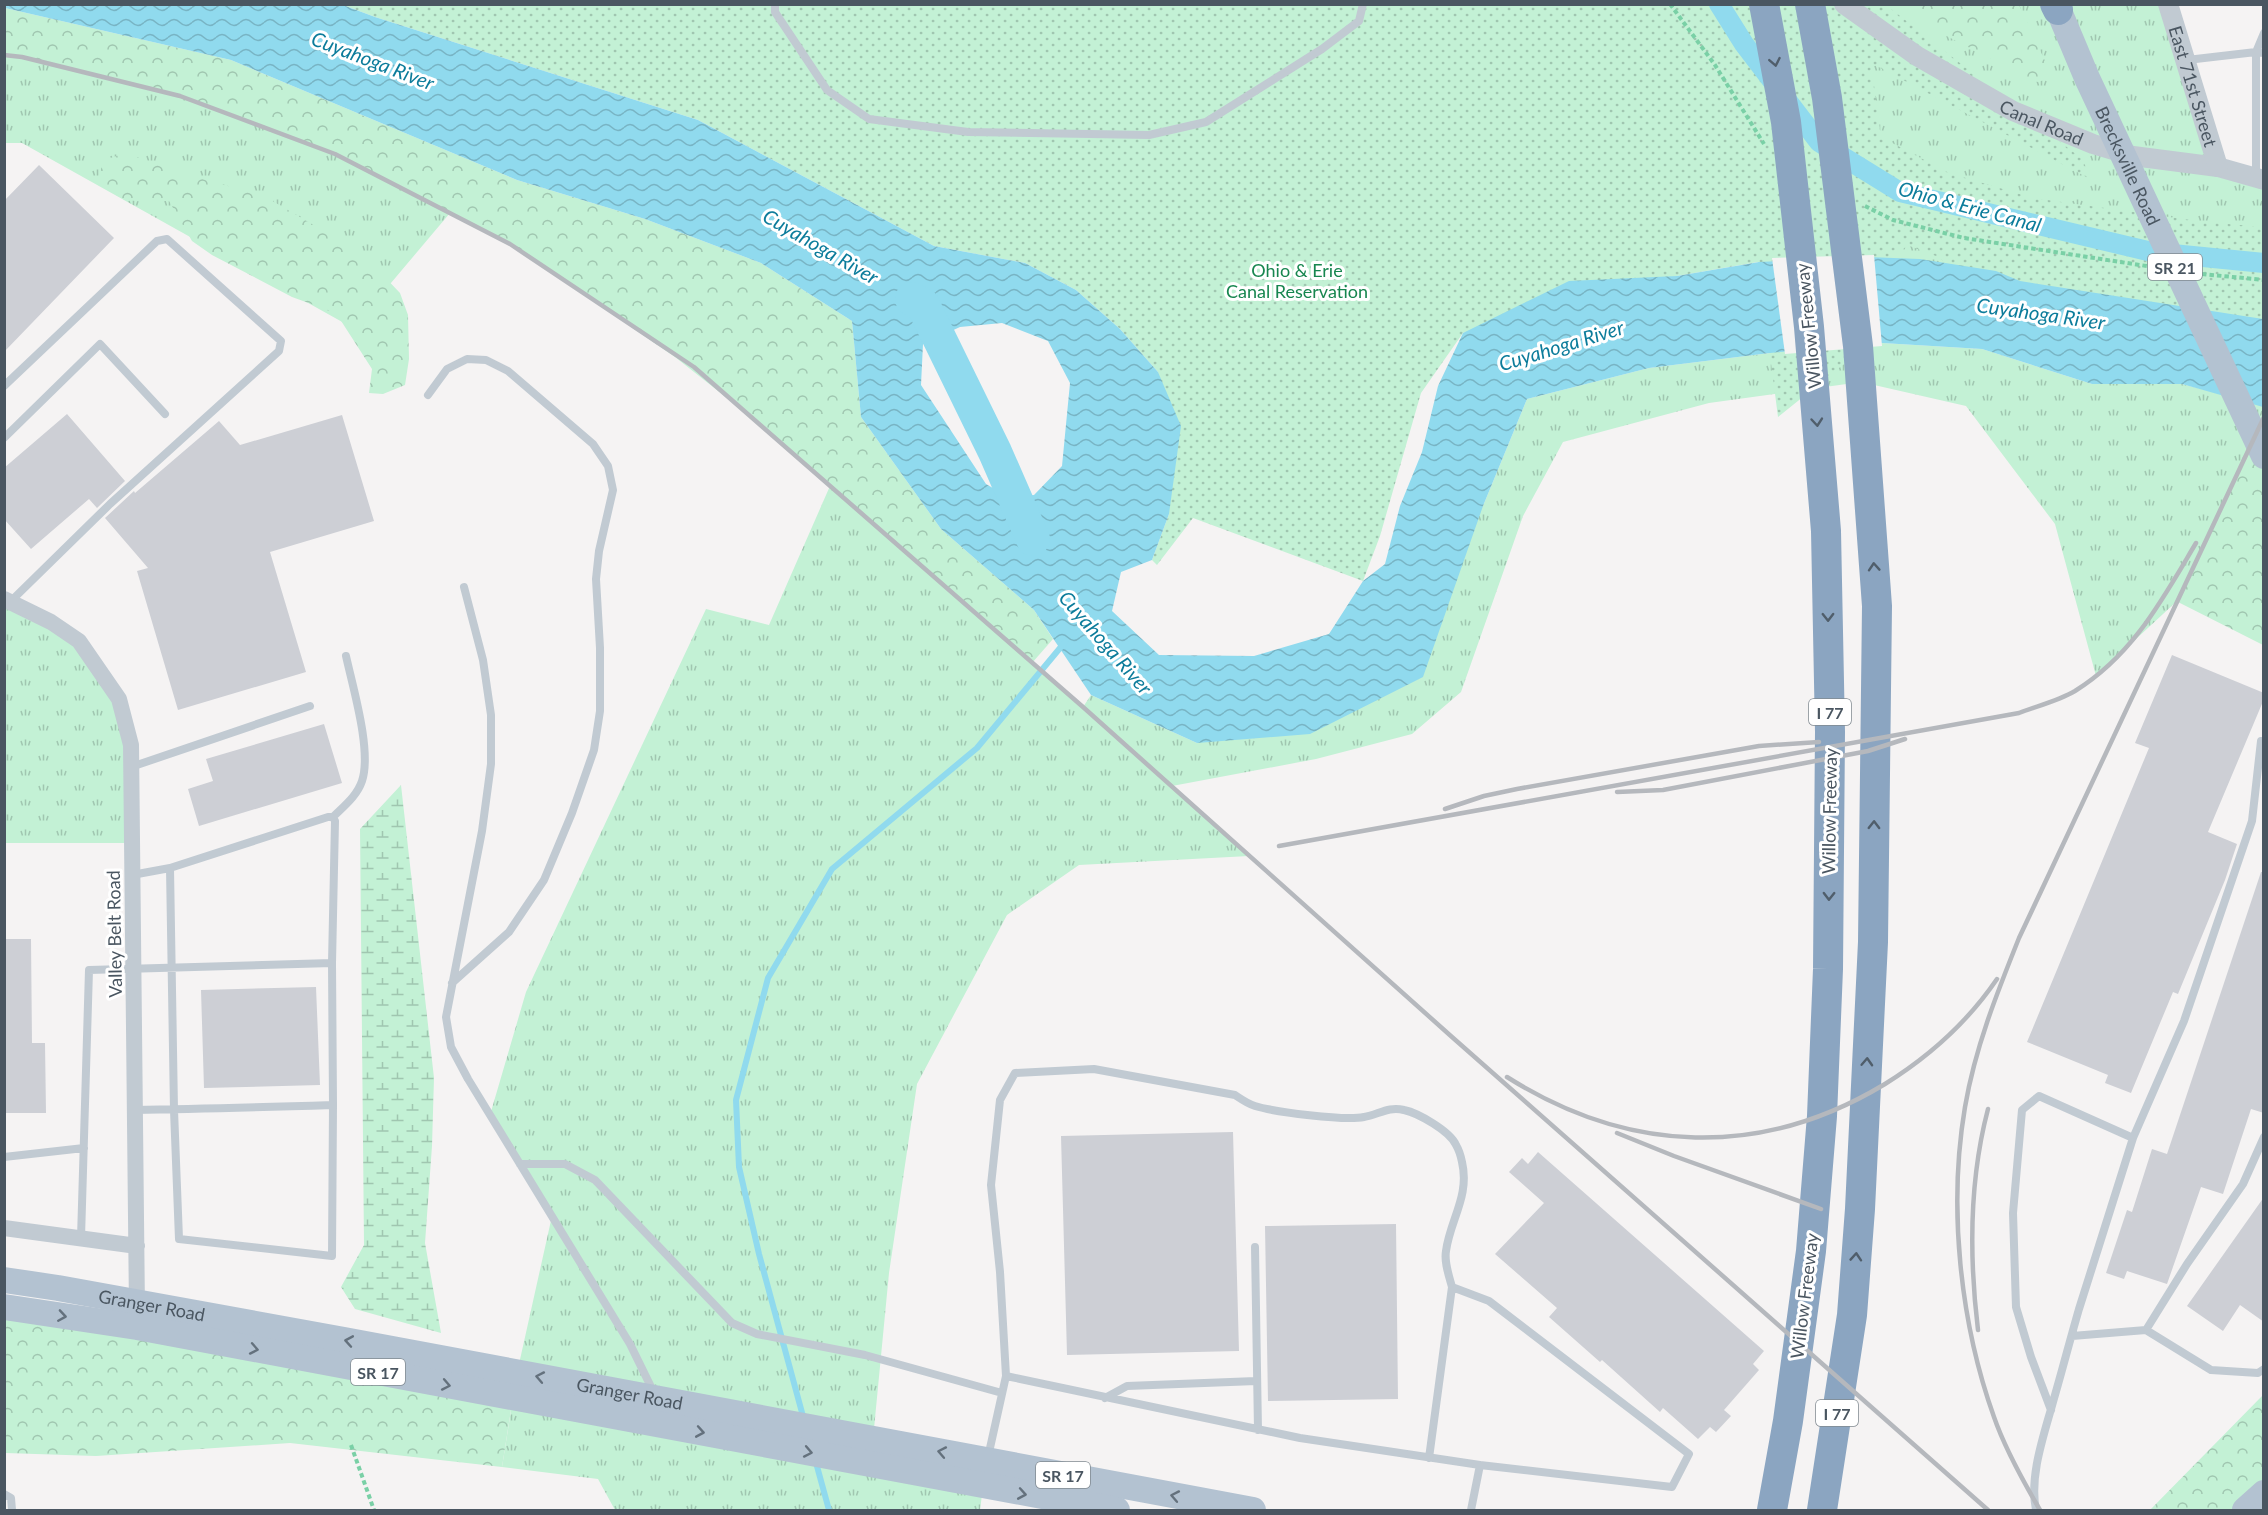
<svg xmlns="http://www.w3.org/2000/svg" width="2268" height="1515" viewBox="0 0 2268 1515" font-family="Lato,sans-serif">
  <defs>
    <pattern id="grass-tufts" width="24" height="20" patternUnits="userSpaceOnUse" patternTransform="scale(1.5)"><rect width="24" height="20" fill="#c3f1d5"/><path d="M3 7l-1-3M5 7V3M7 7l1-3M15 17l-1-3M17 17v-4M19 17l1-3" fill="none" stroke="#a0c6b0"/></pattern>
    <pattern id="forest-crowns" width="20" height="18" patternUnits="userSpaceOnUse" patternTransform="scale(1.5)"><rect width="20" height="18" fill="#c3f1d5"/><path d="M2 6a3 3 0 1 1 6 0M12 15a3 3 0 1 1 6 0" fill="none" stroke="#a0c6b0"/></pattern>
    <pattern id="wetland-marsh" width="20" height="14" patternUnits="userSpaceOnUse" patternTransform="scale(1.5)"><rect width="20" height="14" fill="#c3f1d5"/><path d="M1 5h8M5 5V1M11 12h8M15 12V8" fill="none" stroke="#a0c6b0"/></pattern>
    <pattern id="park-dots" width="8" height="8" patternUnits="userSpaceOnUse" patternTransform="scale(1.5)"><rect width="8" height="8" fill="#c3f1d5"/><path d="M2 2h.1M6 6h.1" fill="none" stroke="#a0c6b0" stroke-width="1.8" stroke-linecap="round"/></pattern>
    <pattern id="water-waves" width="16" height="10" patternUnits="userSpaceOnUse" patternTransform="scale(1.5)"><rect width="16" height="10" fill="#90daee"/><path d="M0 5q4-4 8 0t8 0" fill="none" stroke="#78b4c4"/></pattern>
  </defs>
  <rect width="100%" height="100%" fill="#f5f3f3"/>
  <path fill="url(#grass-tufts)" d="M1834,5H2168L2218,167L2263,180V338L1867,257Z
    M5,55L22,57L180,96L335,154L450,213L353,328L22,143H5Z
    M1882,343L1982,349L2092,384H2182L2263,405V416L2176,602L2096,676L2055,524L1966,406L1861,382L1709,403L1563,442L1523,516L1461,692L1412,734L1316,759L1172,786L1249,856L1079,865L1007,915L917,1084L889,1273L873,1439L983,1487L980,1510H615L598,1479L502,1467L517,1373L552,1216L490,1115L526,992L706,609L769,625L830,486L1083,707L1091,695L1197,743L1483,506L1527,399L1649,368L1770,353Z
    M4,599L79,641L119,699L132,843H5Z"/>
  <path fill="url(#forest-crowns)" d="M1903,5H2019L2053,78L2037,82L1923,24Z
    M5,8L231,60L517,180L645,219L761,263L852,321L861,417L941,529L1034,610L1053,639L1032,663L751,417L675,357L510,244L335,154L180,96L22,57L5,55Z
    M126,153L188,175L264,196L351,247L379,271L400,293L408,315L409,359L405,385L383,394L369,393L372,369L336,313L292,297L212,255L192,241L169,201C133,200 124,208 98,178L104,160Z
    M2263,416V645L2176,601Z
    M4,1307L513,1397L502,1467L290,1443L96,1456L5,1453Z
    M2263,1395V1493L2245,1510H2150Z"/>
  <path fill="url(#wetland-marsh)" d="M401,785L434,1078L432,1146L425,1243L441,1333L355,1309L341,1287L364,1245L360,829Z"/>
  <path fill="url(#park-dots)" d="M343,5H1886L2082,159L2092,180L1871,63L1881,137L1949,173L2033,198L2205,222L2263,227V319L2020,281L1976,283L1936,256L1907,245L1904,250L1892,251L1900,319L1778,417L1758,262L1677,276L1463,333L1421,393L1380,536L1363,581L1193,518L1157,565L1152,560L1169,514L1158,372L1120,329L1076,290L1025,263L934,246L698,120L375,17Z"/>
  <path fill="url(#water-waves)" fill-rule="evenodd" d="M5,4L343,5L375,17L698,120L934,246L1025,263L1076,290L1120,329L1158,372L1181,426L1169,514L1152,560L1121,572L1112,611L1159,655L1254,656L1329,634L1363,581L1385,564L1400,506L1422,452L1438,386L1463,333L1569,281L1677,276L1759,262L1867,257L1920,259L1996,271L2020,281L2263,319V407L2182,384H2092L1982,349L1882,343L1770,353L1649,368L1527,399L1483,506L1423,677L1310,734L1197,743L1091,695L1034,610L941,529L861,417L852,321L761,263L645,219L517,180L231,60L5,8ZM1002,323L1048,341L1070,383L1062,466L1034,495L1008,497L986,484L921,385L923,344L960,327Z"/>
  <path fill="#f5f3f3" d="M1874,255L1882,346L1785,354L1772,258Z"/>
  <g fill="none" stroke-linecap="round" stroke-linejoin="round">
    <path stroke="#90daee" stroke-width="6" d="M804,1420L759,1254L739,1167L736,1100L768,978L832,869L977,748L1065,642
      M815,1459L829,1510"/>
    <path stroke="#90daee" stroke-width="20" d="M1719,4L1744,44L1819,142L1900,192L2152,252L2264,263"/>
    <path stroke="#90daee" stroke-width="34" d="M912,299L923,305L995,452L1033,539"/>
  </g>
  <path fill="#cdcfd5" d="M39,165L114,238L4,352V201Z
    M67,414L125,481L97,508L89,499L31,549L4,519V468Z
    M342,415L374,521L270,552L306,672L178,710L137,571L148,568L105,518L134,491L135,493L219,421L240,445Z
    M2172,655L2264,693V699L2208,832L2237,844L2225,880L2178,994L2173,992L2131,1093L2105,1083L2108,1075L2027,1042L2149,748L2135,743Z
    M324,724L342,783L199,826L188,789L213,781L206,759Z
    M2261,872H2264V1113L2251,1109L2223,1194L2201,1187L2167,1284L2127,1271L2124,1279L2106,1273L2127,1210L2132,1212L2152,1149L2167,1154Z
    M4,939H31L32,1043H45L46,1113H4Z
    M316,987L320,1085L204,1088L201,990Z
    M1233,1132L1239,1351L1067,1355L1061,1136Z
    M1538,1152L1764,1351L1753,1364L1759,1370L1724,1410L1731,1416L1716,1432L1710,1427L1698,1439L1663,1408L1660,1412L1602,1360L1600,1362L1549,1317L1557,1308L1495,1254L1544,1203L1509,1172L1522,1158L1528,1164Z
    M2264,1197V1322L2240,1305L2223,1331L2187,1306Z
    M1396,1224L1398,1399L1268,1401L1265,1226Z"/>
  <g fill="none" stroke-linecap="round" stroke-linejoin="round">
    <path stroke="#7ad0a6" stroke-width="4" stroke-dasharray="4.5 3" stroke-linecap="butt" d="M1670,4L1715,65L1764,144
      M1865,206L1893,220L1964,238L2153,267
      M2202,274L2264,280
      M351,1445L374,1510"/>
    <path stroke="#c1cad2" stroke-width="8" d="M775,4V12L827,90L869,119L968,132L1149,135L1206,122L1322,49L1359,21L1363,4
      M2187,60L2256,52L2264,53
      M2256,178V52L2264,33
      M4,386L157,241L167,239L281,341L279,351L110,504L10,602
      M428,395L447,369L467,359L486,360L508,371L593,444L608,466L613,490L599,551L596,579L600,648V711L594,750L572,813L544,880L509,932L452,983
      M4,438L100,344L165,414
      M464,587L483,660L491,715V764L482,831L446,1017L451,1047L468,1079L630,1344L654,1393
      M131,767L310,706
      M333,817C344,806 357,796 362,781C372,751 353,688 346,656
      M132,875L170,868
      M135,1110C201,1109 267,1107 333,1105L332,1256L179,1239L174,1110L170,868L328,817H333L335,821L332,963L333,1105
      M2133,1138L2184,1021L2252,821L2261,741L2264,743
      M4,1157L84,1148
      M520,1164H565L595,1180L732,1323L757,1334L865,1355L1002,1393
      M81,1238L89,970L332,963
      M1255,1247L1258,1430
      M2146,1330L2211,1370L2258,1373L2264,1369
      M2072,1336L2146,1330L2187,1264L2243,1184L2264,1137
      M1006,1376L1000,1272L991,1185L1000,1100L1015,1073L1094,1069L1235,1095C1241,1099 1248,1104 1255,1106C1275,1112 1344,1121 1364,1117C1378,1115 1388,1106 1404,1110C1418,1113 1450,1131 1456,1145C1459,1150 1461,1157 1462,1162C1470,1196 1450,1220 1446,1251C1444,1262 1449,1276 1452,1287
      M1105,1398L1127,1386L1256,1381
      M988,1457L1006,1376L1300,1438L1480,1465L1471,1510
      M1429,1458L1452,1287L1489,1301L1689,1454L1672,1487L1480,1465
      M4,1494L11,1498L12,1510
      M2036,1510C2029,1476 2044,1435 2053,1402C2062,1371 2070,1340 2079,1309L2133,1138L2039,1096L2022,1110L2013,1213L2016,1307L2031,1357L2051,1410"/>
    <path stroke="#c1cad2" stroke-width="16" d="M4,599L51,622L79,641L119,699L131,745L137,1311
      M4,1228L137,1246"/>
    <g stroke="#c1cad2" stroke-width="20">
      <path id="s1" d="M1844,4L1917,56L2013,111L2093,144L2133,156L2218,167L2264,180"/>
      <path id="s2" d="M2168,4L2218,167"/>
    </g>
    <g stroke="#b3c2d1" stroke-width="26">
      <path id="s3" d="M2056,4L2087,78L2264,456"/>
      <path id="s4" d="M4,1280L58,1288L344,1340L1253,1510"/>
      <path d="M4,1307L137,1327L1117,1510"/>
      <path d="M2245,1510L2264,1493"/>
    </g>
    <path stroke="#8ba5c1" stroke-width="30" d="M1764,4L1786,122L1809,327L1826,531L1830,732L1828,969L1822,1116L1811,1251L1788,1421L1772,1510
      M1810,4L1827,98L1858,346L1877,606L1873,942L1860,1209L1852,1315L1822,1510
      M2055,4L2058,10"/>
    <path stroke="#b5b8bd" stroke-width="4.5" d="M4,55L22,57L180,96L335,154L510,244L694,367L1083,707L1452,1037L1988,1510
      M1617,792L1663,790L1868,751L1905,739
      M1445,809L1484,796L1517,789L1759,746L1819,742
      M1279,846L2019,713C2037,706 2058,701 2075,691C2133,655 2162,600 2196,543
      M1507,1077C1629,1154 1761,1159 1885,1084C1930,1056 1967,1023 1997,979
      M1617,1133L1674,1156L1821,1209
      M1978,1330C1969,1256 1969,1181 1988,1109
      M2040,1510C2023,1481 2005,1449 1994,1417C1960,1322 1948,1207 1965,1107C1975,1048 1997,993 2019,938L2264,417"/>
  </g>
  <defs><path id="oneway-chevron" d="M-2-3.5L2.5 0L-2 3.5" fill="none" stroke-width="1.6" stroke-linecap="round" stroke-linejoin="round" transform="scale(1.5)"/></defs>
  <g stroke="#505e6b">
    <use href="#oneway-chevron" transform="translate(1775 62) rotate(79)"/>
    <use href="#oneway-chevron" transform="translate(1817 422) rotate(85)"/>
    <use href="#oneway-chevron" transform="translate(1874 567) rotate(-94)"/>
    <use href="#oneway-chevron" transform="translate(1828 617) rotate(89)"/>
    <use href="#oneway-chevron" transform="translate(1874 825) rotate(-89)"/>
    <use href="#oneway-chevron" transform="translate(1829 896) rotate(91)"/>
    <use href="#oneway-chevron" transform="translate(1867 1062) rotate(-87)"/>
    <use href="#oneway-chevron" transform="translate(1856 1257) rotate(-86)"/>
  </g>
  <g stroke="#64717d">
    <use href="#oneway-chevron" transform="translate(62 1316) rotate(9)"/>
    <use href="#oneway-chevron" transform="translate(349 1341) rotate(-170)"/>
    <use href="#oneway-chevron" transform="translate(254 1349) rotate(11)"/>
    <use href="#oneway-chevron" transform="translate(540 1377) rotate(-169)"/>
    <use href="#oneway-chevron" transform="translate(446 1385) rotate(11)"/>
    <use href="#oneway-chevron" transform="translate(700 1432) rotate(10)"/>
    <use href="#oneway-chevron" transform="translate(808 1452) rotate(11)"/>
    <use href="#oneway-chevron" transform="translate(942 1452) rotate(-169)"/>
    <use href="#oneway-chevron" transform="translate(1022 1494) rotate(10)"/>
    <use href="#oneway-chevron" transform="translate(1175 1496) rotate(-169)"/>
  </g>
  <g text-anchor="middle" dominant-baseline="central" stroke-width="6" stroke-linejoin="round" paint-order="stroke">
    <g fill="#fff" stroke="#808990" stroke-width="1.5">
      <rect x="2148" y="254" width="54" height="26" rx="4.5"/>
      <rect x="1809" y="699" width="42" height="26" rx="4.5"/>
      <rect x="351" y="1359" width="54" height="26" rx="4.5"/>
      <rect x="1816" y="1400" width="42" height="26" rx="4.5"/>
      <rect x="1036" y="1462" width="54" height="26" rx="4.5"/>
    </g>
    <g font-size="16" font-weight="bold" fill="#4a5661">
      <text x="2175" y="267">SR 21</text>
      <text x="1830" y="712">I 77</text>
      <text x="378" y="1372">SR 17</text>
      <text x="1837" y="1413">I 77</text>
      <text x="1063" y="1475">SR 17</text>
    </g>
    <g font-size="18" fill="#4a5661" stroke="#fff">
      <text stroke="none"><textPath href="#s2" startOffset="86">East 71st Street</textPath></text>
      <text stroke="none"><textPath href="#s1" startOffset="231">Canal Road</textPath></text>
      <text stroke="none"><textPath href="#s3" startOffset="177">Brecksville Road</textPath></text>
      <text transform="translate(1808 326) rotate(-96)">Willow Freeway</text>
      <text transform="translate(1829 811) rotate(-89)">Willow Freeway</text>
      <text transform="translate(114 934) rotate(-91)">Valley Belt Road</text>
      <text transform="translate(1804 1296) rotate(-83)">Willow Freeway</text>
      <text stroke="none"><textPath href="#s4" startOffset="150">Granger Road</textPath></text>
      <text stroke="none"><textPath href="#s4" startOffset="636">Granger Road</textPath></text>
    </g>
    <g font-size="18" fill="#17864f" stroke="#fff">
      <text x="1297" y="270">Ohio &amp; Erie<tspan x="1297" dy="21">Canal Reservation</tspan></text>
    </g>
    <g font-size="20" font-style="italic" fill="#0c7c9b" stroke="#fff">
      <text transform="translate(373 60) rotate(21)">Cuyahoga River</text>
      <text transform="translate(1970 206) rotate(15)">Ohio &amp; Erie Canal</text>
      <text transform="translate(821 246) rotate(30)">Cuyahoga River</text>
      <text transform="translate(2041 313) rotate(8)">Cuyahoga River</text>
      <text transform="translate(1561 345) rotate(-17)">Cuyahoga River</text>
      <text transform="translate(1106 642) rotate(49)">Cuyahoga River</text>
    </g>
  </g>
  <rect width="2268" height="1515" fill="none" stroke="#4a5661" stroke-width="12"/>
</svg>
